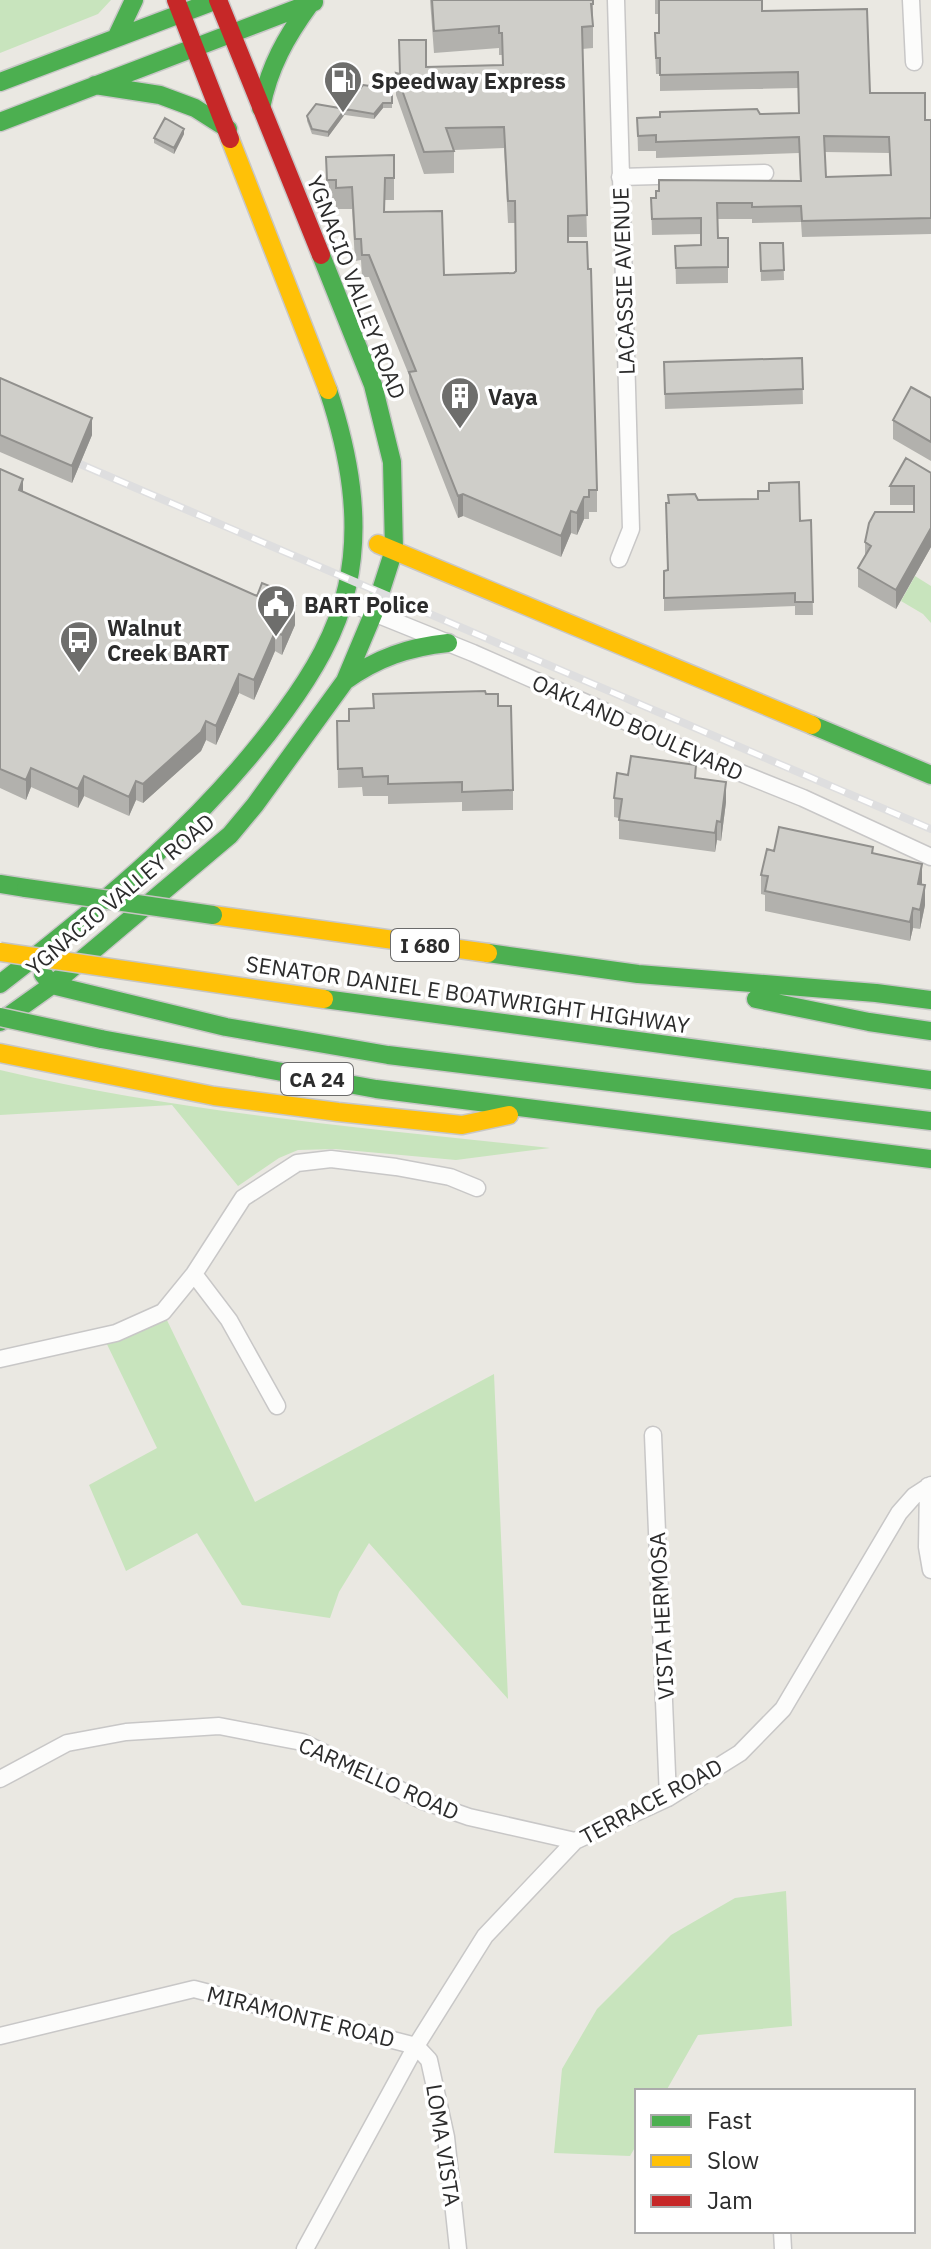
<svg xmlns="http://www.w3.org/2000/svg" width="931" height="2249" viewBox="0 0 931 2249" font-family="'IBM Plex Sans',sans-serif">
  <rect width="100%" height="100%" fill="#eae8e2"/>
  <path fill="#c8e4bd" d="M0,0H111L98,14L0,53Z
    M915,576L931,586V623L923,614L901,601Z
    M0,1070C181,1113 366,1128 550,1148L456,1160L335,1149L298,1150L279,1158L238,1186L172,1105L0,1115Z
    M163,1312L255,1502L494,1374L508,1699L369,1543L339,1592L330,1618L242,1605L197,1533L126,1571L89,1485L157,1448L103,1336Z
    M786,1891L792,2026L698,2035L666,2091H637V2144L630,2156L554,2153L562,2069L597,2009L671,1935L735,1898Z"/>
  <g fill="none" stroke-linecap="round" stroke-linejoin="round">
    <g stroke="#c8c7c7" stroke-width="19">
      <path id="street" d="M616,0L631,529L619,559
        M911,0L914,62
        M620,177L765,173
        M344,601L473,653L600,709L691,753L803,798L931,857
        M194,1274L229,1320L277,1406
        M0,1359L116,1333L163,1312L194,1274L243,1198L297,1163L331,1159L396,1167L450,1177L477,1188
        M653,1435L668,1798
        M928,1486L927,1547L931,1570
        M0,1779L67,1743L126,1732L219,1726L302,1742L423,1801L469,1817L575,1841
        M0,2036L194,1989L416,2046L429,2060L446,2137L458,2249
        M782,2231L783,2249
        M305,2249L416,2046L485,1936L575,1841L668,1798L740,1753L783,1709L899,1513L914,1496L931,1485"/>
    </g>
    <g stroke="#c8c7c7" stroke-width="21">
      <path id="fast" d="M117,36L134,0
        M0,82L217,0
        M95,85L160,95L195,108L228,129
        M261,108C269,67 286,37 310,4
        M0,122L314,2
        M345,681C377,658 409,647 448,643
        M812,725L931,775
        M0,884L26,888
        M488,953L638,974L876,993L931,1000
        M43,974L52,985L226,1027L388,1055L931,1121
        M0,984C104,903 207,819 285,711C312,674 337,633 347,587C362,521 349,453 328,390
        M324,999L931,1080
        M756,999L869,1022L931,1031
        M0,1022L52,985L230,835L255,805L345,681L374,612L394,550L392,462L373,385L321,255
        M101,1039L376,1089L931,1159"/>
    </g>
    <g stroke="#c8c7c7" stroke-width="21">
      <path id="slow" d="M230,139L328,390
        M378,544L812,725
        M213,915L488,953
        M0,1053L214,1096L338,1112L462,1125L509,1115"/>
    </g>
    <g stroke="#c8c7c7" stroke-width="21">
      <path id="jam" d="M176,0L230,139
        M218,0L321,255"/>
    </g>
    <use href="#street" stroke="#fcfcfb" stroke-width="16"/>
    <use href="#fast" stroke="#4caf50" stroke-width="18"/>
    <use href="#slow" stroke="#ffc107" stroke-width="18"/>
    <use href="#jam" stroke="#c62828" stroke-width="18"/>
    <g stroke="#dededf" stroke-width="8">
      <path id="rail" d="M59,455L931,829"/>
    </g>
    <use href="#rail" stroke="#fff" stroke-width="5" stroke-dasharray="15" stroke-linecap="butt"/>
    <g stroke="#c6c5c2" stroke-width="21" stroke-linecap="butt">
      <path id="fast-bridge" d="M26,888L213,915
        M0,1017L101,1039"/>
    </g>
    <g stroke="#c6c5c2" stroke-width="21" stroke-linecap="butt">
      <path id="slow-bridge" d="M0,952L324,999"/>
    </g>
    <use href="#fast-bridge" stroke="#4caf50" stroke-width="18"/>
    <use href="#slow-bridge" stroke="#ffc107" stroke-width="18"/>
  </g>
  <path fill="#b2b1ad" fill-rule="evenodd" d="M430,0H593V48L582,49L587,237H568L597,490V512H589V519H584L577,535L571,533L561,557L463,516L458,518L409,393V375L369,277H362L361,260L355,261L352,209H336V201L327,202L326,157L394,155V200H385L384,212L444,275L514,273L516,271L515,223H508L504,148L454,150V173L424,174L396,95V73L399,74L426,67L502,65V55H499V48L434,53Z
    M655,0H762V11L870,93L925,120H931V234L802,237L801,222L752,223V219H717L718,238H728V283L676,284L675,246L701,245V234L652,235L651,198L800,181L799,153L656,158V151H638L637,118L798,113V88L660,91V74H656L655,49L659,33V14H655ZM825,152L889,153L890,175L826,177Z
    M392,89V108H383L374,119L345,115V109Z
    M345,114L328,137L312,134L307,121V116Z
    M184,134L174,154L154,143V138Z
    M760,243H783L784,280L761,281Z
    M802,358L803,404L665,409L664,362Z
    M0,378L92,435L72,483L0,452Z
    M931,398V461L893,439V420Z
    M0,469L23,492L257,596L277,598L295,625L282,655L275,651L254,700L239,693L216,745L206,740L201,751L143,803L136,800L129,816L84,796L78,808L31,787L26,800L0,788Z
    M931,473V547L896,609L858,587V568L865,556V542L914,512V505H890V486Z
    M698,500L800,521L811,520L813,615H795V606L664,611V571L668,570Z
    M486,694L498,706L513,790V810L462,811V802L388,804V796H363L362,787L338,788L337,721H349L373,708Z
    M628,775L696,778L726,802L721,841L717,840L715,852L619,839V818L614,817V798Z
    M774,851L873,854L922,885L925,905L920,929L913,928L910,941L765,911V895L761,894V875Z"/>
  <path fill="#91908d" d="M383,103V108L374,119V114Z
    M345,109V114L328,137V132Z
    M184,129V134L174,154V148Z
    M92,418V435L72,483V466Z
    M23,479V498L19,490Z
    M463,494V516L458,518V496Z
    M584,497V519L577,535V513Z
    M571,511V533L561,557V536Z
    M931,528V547L896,609V590Z
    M295,606V625L282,655V635Z
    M275,632V651L254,700V680Z
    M239,674V693L216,745V726Z
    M206,721V740L201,751L143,803V784Z
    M31,768V787L26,800V780Z
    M84,776V796L78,808V789Z
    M136,781V800L129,816V797Z
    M726,782V802L721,841V822Z
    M717,821V840L715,852V833Z
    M922,864V883L918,904V884Z
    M925,885V905L920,929V910Z
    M913,908V928L910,941V922Z"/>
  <path fill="#cfcec9" stroke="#91908d" stroke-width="2" fill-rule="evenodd" d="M432,0H593V4H591L593,26L582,27L587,215L568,216V242H587L588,269H591L597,490H589V497H584L577,513L571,511L561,536L463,494L458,496L409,372L416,371L369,255H362L361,239H355L352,187L336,188V180H327L326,157L394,155V178H385L384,212L442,211L444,275L514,273L516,271L515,201H508L504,127L446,128L454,151L424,152L396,73L400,74L399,40H426V67L503,65L502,33H499V26L434,31Z
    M659,0H762V11L867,9L870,93H925V120H931V218L802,221L801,206L752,207V203H717L718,238H728V267L676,268L675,246L701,245V218L652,219L651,198H656V191H659V180L801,181L799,137L656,142V135L638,136L637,118L660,117V112L757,109L760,114L799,113L798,72L660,75V58H656L655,33H659ZM824,136L889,137L891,175L826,177Z
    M363,85L392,89V103H383L374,114L345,109Z
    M316,104L345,109L328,132L312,129L307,116Z
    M165,118L184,129L174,148L154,138Z
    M760,243H783L784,270L761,271Z
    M802,358L803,389L665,394L664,362Z
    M0,378L92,418L72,466L0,435Z
    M911,387L931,398V442L893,420Z
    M906,458L931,473V528L896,590L858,568L871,546L865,542L869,523L875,512H914V486H890Z
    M0,469L23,479L19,490L257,596L262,583L277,589L274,597L295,606L282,635L275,632L254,680L239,674L216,726L206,721L201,732L143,784L136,781L129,797L84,776L78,789L31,768L26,780L0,769Z
    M799,482L800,521L811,520L813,602H795V593L664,598V571L668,570L666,503H669L668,495L695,494L698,500L758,499V491H769V483Z
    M485,691L486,694H498V706H511L513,790L462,792V782L388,784V776L363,777L362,768L338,769L337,721H349V709L374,708L373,694Z
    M631,756L696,765L695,778L726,782L721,822L717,821L715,833L619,820L622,799L614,798L617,773L628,775Z
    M779,827L873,847L872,853L922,864L918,884L925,885L920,910L913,908L910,922L765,891L768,876L761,875L767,849L774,851Z"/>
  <defs>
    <g id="fuel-pin" transform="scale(2)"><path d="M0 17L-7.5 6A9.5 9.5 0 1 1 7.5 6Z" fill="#6e6e6c" stroke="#fff"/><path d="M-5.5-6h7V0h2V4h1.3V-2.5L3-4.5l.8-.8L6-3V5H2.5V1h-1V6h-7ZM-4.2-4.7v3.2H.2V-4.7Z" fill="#fff"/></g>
    <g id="building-pin" transform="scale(2)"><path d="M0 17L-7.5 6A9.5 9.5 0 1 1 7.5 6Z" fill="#6e6e6c" stroke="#fff"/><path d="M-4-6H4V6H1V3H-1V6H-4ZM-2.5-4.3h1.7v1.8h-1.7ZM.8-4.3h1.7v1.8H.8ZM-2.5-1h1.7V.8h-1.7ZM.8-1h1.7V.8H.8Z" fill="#fff"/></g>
    <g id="civic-pin" transform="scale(2)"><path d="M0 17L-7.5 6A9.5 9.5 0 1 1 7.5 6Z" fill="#6e6e6c" stroke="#fff"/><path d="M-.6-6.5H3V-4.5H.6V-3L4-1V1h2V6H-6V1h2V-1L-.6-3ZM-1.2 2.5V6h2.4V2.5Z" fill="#fff"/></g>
    <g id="bus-pin" transform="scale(2)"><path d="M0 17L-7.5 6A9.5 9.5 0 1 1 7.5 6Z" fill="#6e6e6c" stroke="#fff"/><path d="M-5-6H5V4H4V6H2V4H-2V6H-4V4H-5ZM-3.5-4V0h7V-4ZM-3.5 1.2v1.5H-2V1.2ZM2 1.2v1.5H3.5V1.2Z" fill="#fff"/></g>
  </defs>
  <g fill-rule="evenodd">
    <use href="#fuel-pin" x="343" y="80"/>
    <use href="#building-pin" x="460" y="396"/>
    <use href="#civic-pin" x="276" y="604"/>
    <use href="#bus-pin" x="79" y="640"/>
  </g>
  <g text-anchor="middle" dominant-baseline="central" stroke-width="7" stroke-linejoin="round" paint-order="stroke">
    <g fill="#fff" stroke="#6b6b6b" stroke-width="2">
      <rect x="391" y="929" width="68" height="32" rx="6"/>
      <rect x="281" y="1063" width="72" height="32" rx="6"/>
    </g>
    <g font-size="20" font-weight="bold" fill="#2c2c2c">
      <text x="425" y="945">I 680</text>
      <text x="317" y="1079">CA 24</text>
    </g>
    <g font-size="22" font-weight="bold" fill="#2c2c2c" stroke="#fff" text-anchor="start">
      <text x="371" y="80">Speedway Express</text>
      <text x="488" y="396">Vaya</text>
      <text x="304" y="604">BART Police</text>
      <text x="107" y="627">Walnut<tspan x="107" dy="25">Creek BART</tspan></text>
    </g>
    <g font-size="22" fill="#2c2c2c" stroke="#fff">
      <text transform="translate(623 281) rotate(-92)">LACASSIE AVENUE</text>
      <text transform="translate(357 287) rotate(69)">YGNACIO VALLEY ROAD</text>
      <text transform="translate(638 727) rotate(24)">OAKLAND BOULEVARD</text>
      <text transform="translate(120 894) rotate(-40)">YGNACIO VALLEY ROAD</text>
      <text transform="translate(468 994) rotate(8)">SENATOR DANIEL E BOATWRIGHT HIGHWAY</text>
      <text transform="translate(661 1616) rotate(-93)">VISTA HERMOSA</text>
      <text transform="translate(379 1778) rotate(24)">CARMELLO ROAD</text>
      <text transform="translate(651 1801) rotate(-28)">TERRACE ROAD</text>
      <text transform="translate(301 2016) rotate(14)">MIRAMONTE ROAD</text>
      <text transform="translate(444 2145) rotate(81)">LOMA VISTA</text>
    </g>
  </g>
  <rect x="635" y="2089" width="280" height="144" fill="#ffffff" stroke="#ababab" stroke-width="2"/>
  <rect x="651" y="2115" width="40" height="12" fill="#4caf50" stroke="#ababab" stroke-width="2"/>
  <text x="707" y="2129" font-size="24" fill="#2c2c2c">Fast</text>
  <rect x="651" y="2155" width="40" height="12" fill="#ffc107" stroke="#ababab" stroke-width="2"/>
  <text x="707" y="2169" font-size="24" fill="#2c2c2c">Slow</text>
  <rect x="651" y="2195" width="40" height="12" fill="#c62828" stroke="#ababab" stroke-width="2"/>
  <text x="707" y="2209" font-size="24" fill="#2c2c2c">Jam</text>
</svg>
